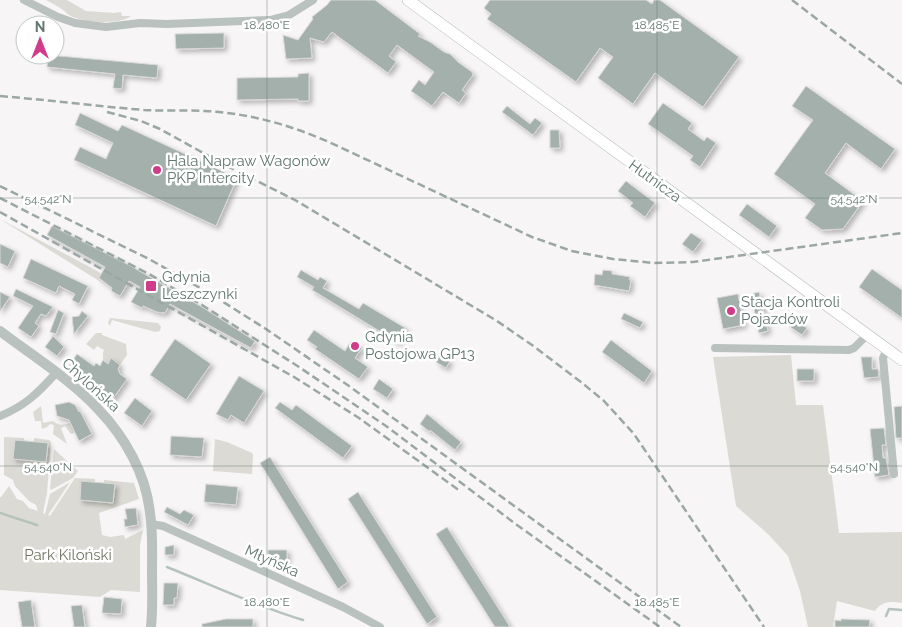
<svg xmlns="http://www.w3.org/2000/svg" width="902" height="627" viewBox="0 0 902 627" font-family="Raleway,sans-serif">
  <defs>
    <filter id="shadow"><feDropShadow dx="3" dy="3" stdDeviation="2.5" flood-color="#0004"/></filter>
  </defs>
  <rect width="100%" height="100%" fill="#f7f5f5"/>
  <path fill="#dcdad4" d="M46,0H67L86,11L114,13L121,12L122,16H131C120,25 81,23 69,15C67,14 65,11 63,10C58,6 51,3 46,0Z
    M0,219L99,272L101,274L99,279L104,284Z
    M110,318L158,323L161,327L160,331L155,332L112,320L110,326L108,323Z
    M96,333H102V335L126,344L127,355L120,365L111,359L108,363L103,360V353L104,350L97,346L94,350L86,344Z
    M791,355L796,405H823L839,533L902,532V603C891,601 881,601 875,611L837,601L833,627H808L800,591L788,556L769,535L736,506L713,357Z
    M41,406L43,423L53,421C59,426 63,425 70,423L75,432L72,434L70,433L65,426L61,428L67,444L53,434L54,425L50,424L47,427L42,429L41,421H35L33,412Z
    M4,437L24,438V441L15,440L13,459L34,442V438L49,440L51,442L47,493L43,513L45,514L50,494L70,482L48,515L50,516L75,478L95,479V482L81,481L80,500L113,503L115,484L104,483V480L134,483L139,499L99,513L102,535L110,537L124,535L125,539L143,530L140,545V592L111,590L100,597L0,590V497H1L9,486L17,499L23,501L29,508L38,511L36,505L29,501L15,486L13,480L4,475Z
    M215,439L227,442L252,453L253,455L252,474L213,471Z
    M54,449L78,471L73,478L51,490L50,488Z"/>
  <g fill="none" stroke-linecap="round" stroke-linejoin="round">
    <path stroke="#b5c3bc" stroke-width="2.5" d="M0,513L37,525
      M167,567C212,585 256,606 303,620
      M886,616L889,609L902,610"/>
  </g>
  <path fill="#a3b0ac" stroke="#d9d8d7" filter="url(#shadow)" d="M331,0H375L420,34L418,36L430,42L444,52L450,54L458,62L472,72L473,75L462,90L466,93L459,103L443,92L432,106L411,91L419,80L425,85L434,72L397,45L389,56L396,62L388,73L332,32L324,42L310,38L312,58L286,59L283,35L298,40L313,19L312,17L327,5Z
    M490,0H646L652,4L654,0H660L739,57L703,107L655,73L633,104L598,78L613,57L600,48L576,82L487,19L491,14L484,8Z
    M224,33V48L176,49L175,34Z
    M48,55L158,65L157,78L123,75L122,89L113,88L115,74L47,67Z
    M309,73V101H298V99L237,100V78L298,77V74Z
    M806,86L895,149L881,169L846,143L825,173L863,201L843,229L822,230L805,218L815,204L774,174L813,120L792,106Z
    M663,103L692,123L688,129L704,141L707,137L716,143L700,167L690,160L693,156L648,124Z
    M507,106L530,124L535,118L542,123L533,135L502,112Z
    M80,113L118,131L122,125L237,178L216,226L74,160L80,147L106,159L113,143L75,125Z
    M550,130H559L560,148H550Z
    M626,181L655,203L645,217L630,206L633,203L618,191Z
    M747,204L777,226L769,237L739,215Z
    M52,226L129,265L202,307L255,341L251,348L170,304L165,313L157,312L143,306L142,308L131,302L140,287L129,281L120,296L113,292L111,290L112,288L99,278L105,267L47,235Z
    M691,233L702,240L693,252L682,244Z
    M0,244L15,251L8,267L0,263Z
    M31,259L88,286L79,304L72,300L75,294L59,286L56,293L23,278Z
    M872,269L902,290V318L859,287Z
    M301,270L318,280L320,277L327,281L323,288L359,309L363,303L407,329L399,343L312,290L314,287L297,277Z
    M603,270L612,271V274L630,277L629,280H631L629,291L594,285L595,274L602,275Z
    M16,289L53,307L46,316L41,314L35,323L39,326L31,337L18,328L33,306L13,296Z
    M0,292L10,297L0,311Z
    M759,292L768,331L759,333L751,294Z
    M738,294L744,325L723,329L717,298Z
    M58,310L64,313L56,334L50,332Z
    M82,311L88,316L74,334L72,317L79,316Z
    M624,313L643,322L640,328L621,319Z
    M794,319L807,328L802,335L789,326Z
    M314,330L345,351L351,341L362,348L355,358L368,367L359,379L315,349L317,347L307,340Z
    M53,336L64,347L57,356L45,347Z
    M175,339L211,364L186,400L150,375Z
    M611,340L652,371L644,383L602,352Z
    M77,354L94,366L96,363L100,366L103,360L108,364L111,358L120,365L118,369L120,374L127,379L112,400L93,387L95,383L69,366Z
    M440,355L450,361L446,368L436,362Z
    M861,357H872V369H878L879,377L864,378Z
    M797,369H814V381H797Z
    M239,376L264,391L244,423L231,415L228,420L216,414Z
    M379,379L393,389L387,398L373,389Z
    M135,398L152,411L142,426L124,413Z
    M69,402L75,405L79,412L80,411L92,434L79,441L69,420L57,416L55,405Z
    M280,402L292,410L296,405L352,446L343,458L275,408Z
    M902,406V438H896L894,407Z
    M427,414L461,442L455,450L430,430V432L420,424Z
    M884,428L886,445H882L883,458H886L889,475L875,477L870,429Z
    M171,436L204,438L202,457L170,455Z
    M15,440L48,443L46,462L13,459Z
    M270,457L348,582L338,589L260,463Z
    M81,481L115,484L113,503L80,500Z
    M206,484L238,487L236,505L204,502Z
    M358,492L437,617L427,624L348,499Z
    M167,507L180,514L184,510L194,515L188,525L164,512Z
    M136,508L138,525L125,527L124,519H127L125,509Z
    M447,527L502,614L510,627H495L436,534Z
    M174,545V555H165V547Z
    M268,550H287V562H268Z
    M164,583H178L177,598H174V605H163Z
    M104,597L122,599L121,614L102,613Z
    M31,600L35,627H22L18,602Z
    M82,605L85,627H74L71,606Z
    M226,619H253V627H202V624Z
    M841,619L870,620L869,627H835V620L841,621Z"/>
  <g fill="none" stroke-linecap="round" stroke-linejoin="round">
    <g stroke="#adb7b4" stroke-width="12">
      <path id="secondary" d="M408,0L902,360"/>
    </g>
    <path stroke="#bac2c0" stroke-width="8" d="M24,0L58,17L75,23L106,27L140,23L167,24L270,20L289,15L313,0
      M715,348L849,350L854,348L867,335
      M887,349L883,358L894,474
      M0,416C25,406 38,393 56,373
      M151,524L163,526L343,607L380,627"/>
    <path stroke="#bac2c0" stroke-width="10" d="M0,331C33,356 70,379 98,409C125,437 146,474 150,513C153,532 152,551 152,570C152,589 153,608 151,627"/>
    <use href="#secondary" stroke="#fff" stroke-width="11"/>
    <path stroke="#9ba7a4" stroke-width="2.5" stroke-dasharray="8 4" stroke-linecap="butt" d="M792,0L902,84
      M0,96C48,100 96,106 144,110C164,111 185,110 205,111C248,113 290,125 329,142L532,237L572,251L613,259L654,263L693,262L902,233
      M107,112L141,121L160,129L223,164L295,200L497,321L532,345L581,382L604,401L634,434L764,627
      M0,186L149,259L209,293L266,329L349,386L681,627
      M0,198L149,274L202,305L299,367L386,426L517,525L660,627
      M0,212L294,377L359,418L460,491"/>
  </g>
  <path fill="none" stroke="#617770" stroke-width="1" stroke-opacity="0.45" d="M267,0V627M657,0V627M0,198H902M0,466H902"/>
  <g fill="#cf3d8a" stroke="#fff" stroke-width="2">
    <circle cx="157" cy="170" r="5"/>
    <rect x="145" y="280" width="12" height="12" rx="2.5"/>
    <circle cx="731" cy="311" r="5"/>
    <circle cx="355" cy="346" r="5"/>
  </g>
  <g text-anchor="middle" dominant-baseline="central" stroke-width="5" stroke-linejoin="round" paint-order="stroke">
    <g font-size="15" fill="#617770" stroke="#fff" text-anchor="start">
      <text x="167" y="161">Hala Napraw Wagonów<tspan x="167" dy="17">PKP Intercity</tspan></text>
      <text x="162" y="277">Gdynia<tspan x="162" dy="17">Leszczynki</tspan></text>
      <text x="741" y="302">Stacja Kontroli<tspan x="741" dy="17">Pojazdów</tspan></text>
      <text x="365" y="337">Gdynia<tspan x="365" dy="17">Postojowa GP13</tspan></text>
    </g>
    <g font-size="15" fill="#617770" stroke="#fff">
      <text transform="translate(655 181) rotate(36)">Hutnicza</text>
      <text transform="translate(91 385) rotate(42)">Chylońska</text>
      <text transform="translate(272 561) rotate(24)">Młyńska</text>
    </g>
    <g font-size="15" fill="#747564" stroke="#fff">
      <text x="68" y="555">Park Kiloński</text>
    </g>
  </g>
  <g font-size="12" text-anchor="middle" fill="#617770" stroke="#fff" stroke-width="5" stroke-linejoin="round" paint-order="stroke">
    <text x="267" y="29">18.480°E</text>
    <text x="657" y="29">18.485°E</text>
    <text x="48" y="203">54.542°N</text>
    <text x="854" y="203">54.542°N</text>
    <text x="48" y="471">54.540°N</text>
    <text x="854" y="471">54.540°N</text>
    <text x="267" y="606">18.480°E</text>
    <text x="657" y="606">18.485°E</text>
  </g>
  <g transform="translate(40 40)"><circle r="24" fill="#ffffff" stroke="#c0c9c6"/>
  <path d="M0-4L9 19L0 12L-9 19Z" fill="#cf3d8a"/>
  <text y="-8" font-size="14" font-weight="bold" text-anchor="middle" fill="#617770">N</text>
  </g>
</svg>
